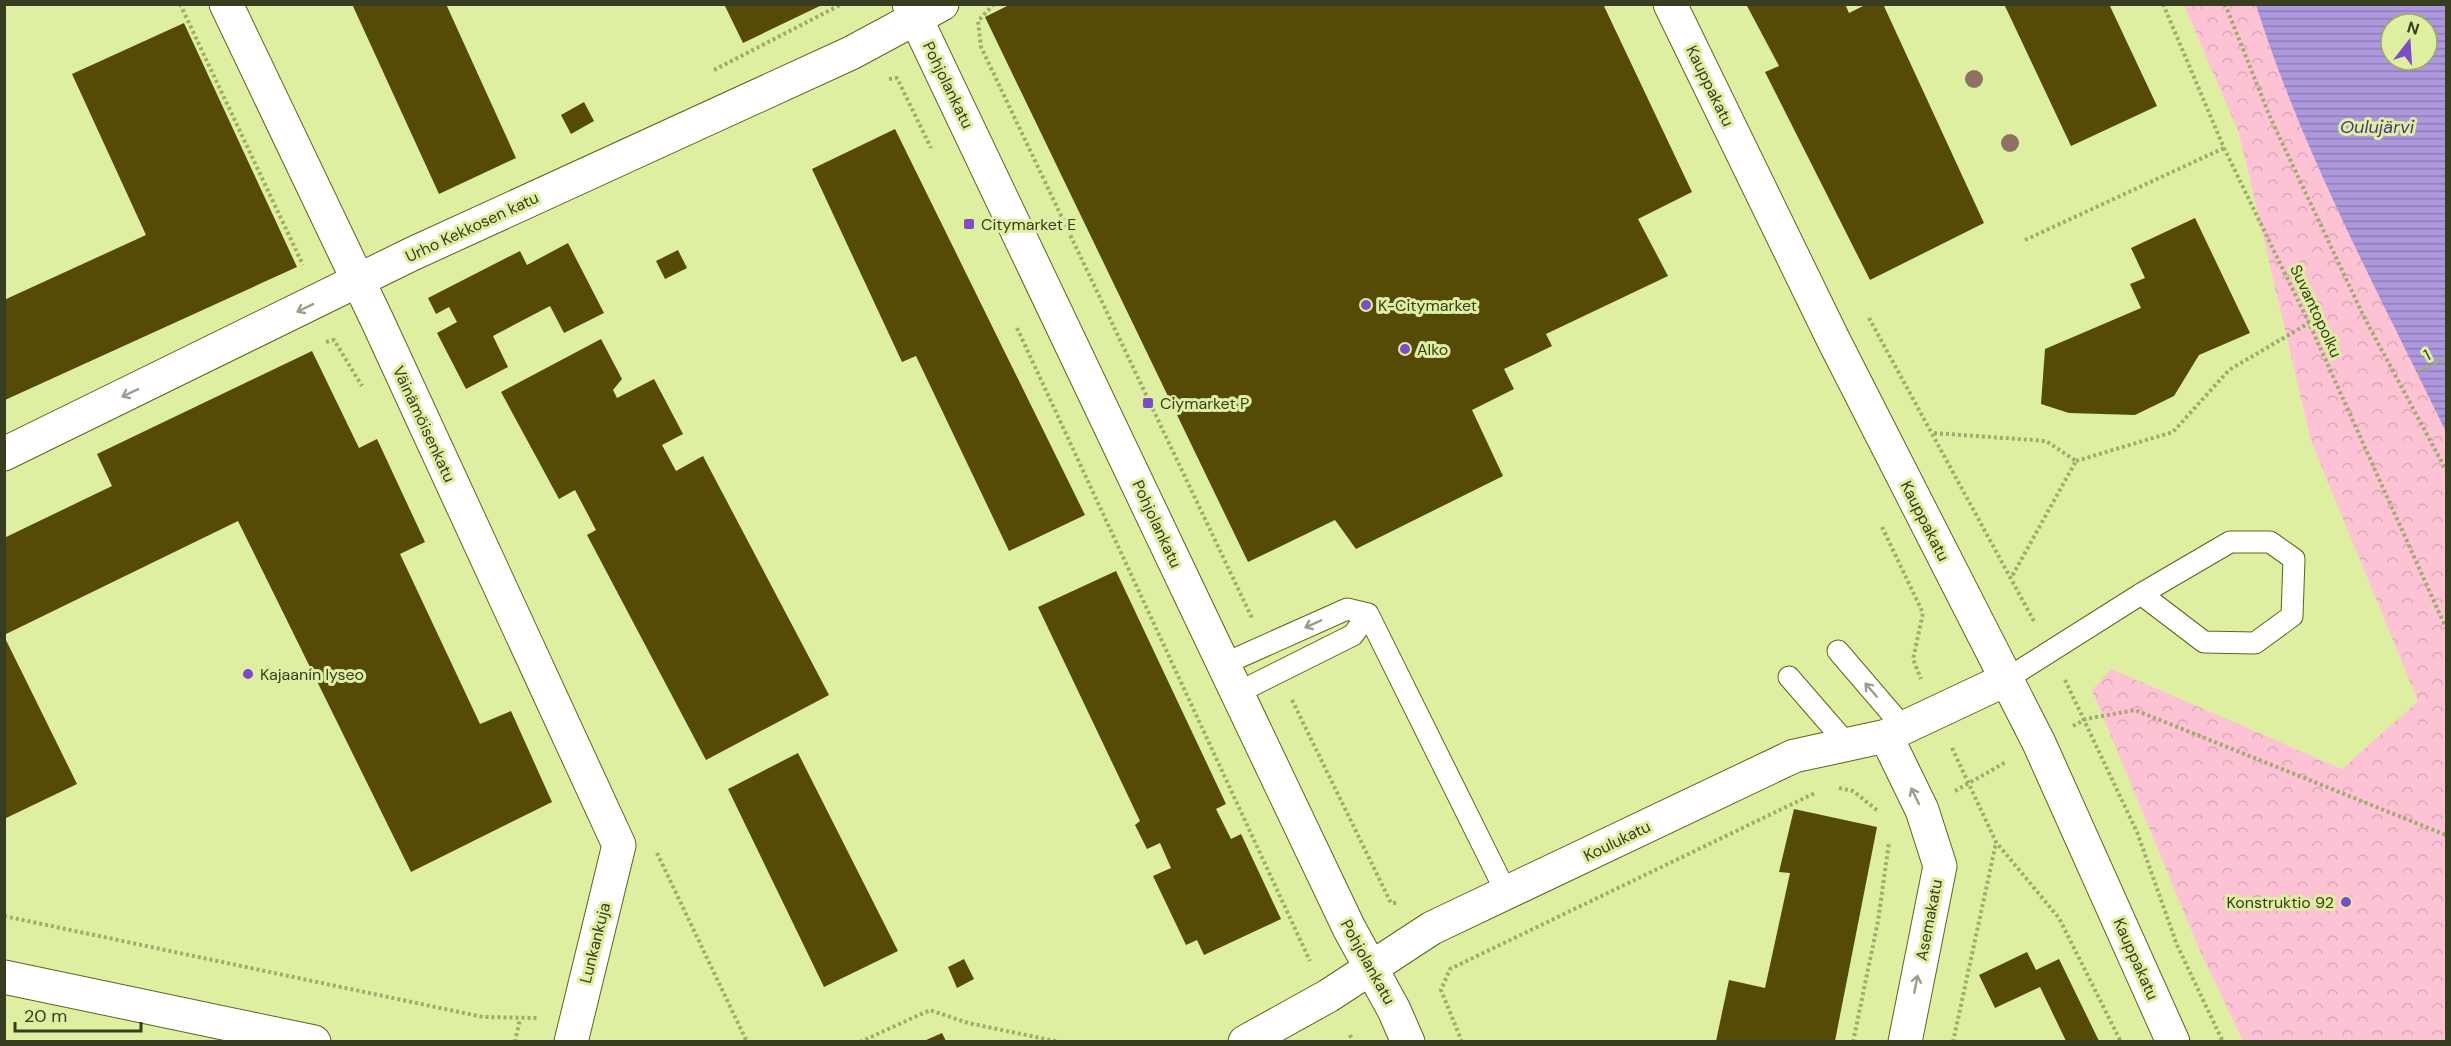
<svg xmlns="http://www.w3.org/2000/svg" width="2451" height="1046" viewBox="0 0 2451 1046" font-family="'DM Sans',sans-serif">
  <defs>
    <pattern id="park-crowns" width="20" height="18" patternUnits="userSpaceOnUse" patternTransform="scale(1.5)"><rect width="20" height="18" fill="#fdc3d5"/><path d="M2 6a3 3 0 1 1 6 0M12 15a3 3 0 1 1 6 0" fill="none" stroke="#d9a8b6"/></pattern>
    <pattern id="water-rules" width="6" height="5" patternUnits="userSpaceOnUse" patternTransform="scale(1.5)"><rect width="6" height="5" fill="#ad98dd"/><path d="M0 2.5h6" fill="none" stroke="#8e7db3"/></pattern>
  </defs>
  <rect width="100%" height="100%" fill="#dfefa2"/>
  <path fill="url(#park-crowns)" d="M2184,5H2256L2270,48L2325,179L2446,432V1041H2243L2200,951L2092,690L2111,669L2342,769L2418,701L2311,441L2239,133Z"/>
  <path fill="url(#water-rules)" fill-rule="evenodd" d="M2256,5H2446V432C2379,294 2302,151 2256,5ZM2391,24H2427V60H2391Z"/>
  <path fill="#564a07" d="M352,4H446L516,158L439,194Z
    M724,4H824L743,43Z
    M1011,4H1603L1692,192L1638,219L1668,276L1546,334L1552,346L1504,369L1514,389L1472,410L1503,476L1356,549L1335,520L1248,562L985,17Z
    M1746,4H1845L1849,13L1867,4H1883L1984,223L1870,280L1765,72L1779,66Z
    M2004,4H2109L2157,106L2071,146Z
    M184,23L297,267L5,400L4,300L146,235L72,74Z
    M584,102L594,121L571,134L561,115Z
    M895,129L1085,515L1009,551L916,356L902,362L812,169Z
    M2195,218L2250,333L2199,355L2174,396L2135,415L2069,413L2041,404L2045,349L2141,308L2130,284L2145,278L2131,248Z
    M568,243L604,313L564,333L550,306L493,336L508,367L466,389L437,333L457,322L449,307L436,314L428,298L520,251L527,265Z
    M678,250L687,268L665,279L656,261Z
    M601,339L622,379L613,390L617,398L654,379L683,434L662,445L676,471L703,456L829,695L706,760L587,535L596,530L575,490L559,499L501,392Z
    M312,351L359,448L377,439L425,542L400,554L480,724L511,711L552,802L411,872L238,521L4,635V538L112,486L97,454Z
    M1116,571L1226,804L1216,809L1231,839L1241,834L1281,919L1204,955L1197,940L1186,945L1153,876L1171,868L1160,843L1147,849L1135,825L1140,821L1038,607Z
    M4,636L77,784L4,819Z
    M798,753L898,951L824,987L728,789Z
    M1794,809L1877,827L1835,1041H1716L1729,980L1765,988L1790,873L1779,872Z
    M2027,952L2036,970L2059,959L2099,1041H2066L2040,987L1995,1008L1979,975Z
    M964,959L974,979L957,988L948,967Z
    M942,1033L946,1041H924Z"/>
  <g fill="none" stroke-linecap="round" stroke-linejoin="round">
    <g stroke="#5a671a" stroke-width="23">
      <path id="lane" d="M1368,614L1507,894
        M1838,651L1904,728
        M1224,664L1347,609L1368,614
        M1789,677L1847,744
        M2005,680L2141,594L2230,542H2270L2294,559L2292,616L2255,643L2204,642L2141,594
        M1237,693L1353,635L1368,614"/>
    </g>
    <g stroke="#5a671a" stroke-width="35">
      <path id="street" d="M226,4L377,320L619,845L571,1042
        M1670,4L1833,339L2039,743L2173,1042
        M4,454L412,254L851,53L942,4
        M1886,736L1922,810L1940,866L1905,1042
        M4,977L314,1042
        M1245,1042L1328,996L1432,928L1794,756L1886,736L2005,680"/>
    </g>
    <g stroke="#5a671a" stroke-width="35">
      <path id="secondary" d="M909,4L1349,928L1394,1010L1408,1042"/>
    </g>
    <path stroke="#9fab6f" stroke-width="4" stroke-dasharray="3 3" stroke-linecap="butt" d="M180,4L303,265
      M994,4L978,21L981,47L1252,618
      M2163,4L2224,148L2309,323L2446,628
      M2225,4L2270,117L2364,317L2446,470
      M714,70L842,4
      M889,79L897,78L931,148
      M2025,240L2224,148
      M1869,318L2035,623
      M1017,328L1310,961
      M326,342L334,340L362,386
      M2418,373L2446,358
      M1934,433L2046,441L2076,461L2011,578
      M2076,461L2173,432L2229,370L2309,323
      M1882,527L1923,613L1913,659L1921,679
      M2065,680L2137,832L2177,945L2223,1042
      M1292,700L1391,903H1398
      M2073,726L2086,719L2135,710L2446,835
      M1952,748L1996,842L2059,918L2121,1042
      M1839,788L1853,791L1878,811
      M1955,791L2006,762
      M657,853L747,1042
      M4,916L483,1017L537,1018
      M1350,1035L1353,1042
      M515,1042L520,1019
      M860,1042L930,1010L968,1023L1060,1042
      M1462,1042L1441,990L1450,969L1815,793
      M1853,1042L1878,921L1889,842
      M1953,1042L1996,843"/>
    <use href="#lane" stroke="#fff" stroke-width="21"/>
    <use href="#street" stroke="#fff" stroke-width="33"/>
    <use href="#secondary" stroke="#fff" stroke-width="33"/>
  </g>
  <g fill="#907060">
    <circle cx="1974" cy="79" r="9"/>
    <circle cx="2010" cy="143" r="9"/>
  </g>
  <defs><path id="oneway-shaft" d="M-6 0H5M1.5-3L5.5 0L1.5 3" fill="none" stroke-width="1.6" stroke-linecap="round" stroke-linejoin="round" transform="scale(1.5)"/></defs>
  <g stroke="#9b9e8e">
    <use href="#oneway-shaft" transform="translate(305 308) rotate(154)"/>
    <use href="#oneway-shaft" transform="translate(130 393) rotate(154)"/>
    <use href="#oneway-shaft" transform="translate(1313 624) rotate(156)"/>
    <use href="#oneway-shaft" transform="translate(1871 690) rotate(-131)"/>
    <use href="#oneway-shaft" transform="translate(1915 796) rotate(-116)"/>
    <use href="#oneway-shaft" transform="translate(1916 984) rotate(-79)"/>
  </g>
  <g fill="#7c4dc5" stroke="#dfefa2" stroke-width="2">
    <rect x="963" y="218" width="12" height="12" rx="3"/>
    <circle cx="1366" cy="305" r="6"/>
    <circle cx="1405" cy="349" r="6"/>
    <rect x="1142" y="397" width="12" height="12" rx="3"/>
    <circle cx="248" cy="674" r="6"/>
    <circle cx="2346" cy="902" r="6"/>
  </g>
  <g text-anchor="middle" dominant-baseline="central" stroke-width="6" stroke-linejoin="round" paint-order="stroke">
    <g font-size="16" fill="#373d1e" stroke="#dfefa2">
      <text transform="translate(948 85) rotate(64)">Pohjolankatu</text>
      <text transform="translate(1710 86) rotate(64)">Kauppakatu</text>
      <text transform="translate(472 227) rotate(-25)">Urho Kekkosen katu</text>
      <text transform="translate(2316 311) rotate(65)">Suvantopolku</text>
      <text transform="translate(2427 355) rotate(-27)">1</text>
      <text transform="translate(424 424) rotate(65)">Väinämöisenkatu</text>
      <text transform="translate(1925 521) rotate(63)">Kauppakatu</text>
      <text transform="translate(1157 524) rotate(65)">Pohjolankatu</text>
      <text transform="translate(1617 841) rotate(-26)">Koulukatu</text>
      <text transform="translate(1929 920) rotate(-79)">Asemakatu</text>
      <text transform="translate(595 943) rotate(-76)">Lunkankuja</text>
      <text transform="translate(2136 959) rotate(66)">Kauppakatu</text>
      <text transform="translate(1368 962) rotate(61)">Pohjolankatu</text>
    </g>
    <g font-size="16" fill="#373d1e" stroke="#dfefa2" text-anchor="start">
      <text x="981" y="224">Citymarket E</text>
      <text x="1378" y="305">K-Citymarket</text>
      <text x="1417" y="349">Alko</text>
      <text x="1160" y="403">Ciymarket P</text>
      <text x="260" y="674">Kajaanin lyseo</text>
      <text x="2334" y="902" text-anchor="end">Konstruktio 92</text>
    </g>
    <g font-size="18" font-style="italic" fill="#523384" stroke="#dfefa2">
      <text x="2377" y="127">Oulujärvi</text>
    </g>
  </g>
  <rect width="2451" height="1046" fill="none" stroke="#373d1e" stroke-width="12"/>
  <g transform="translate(2409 42) rotate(17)"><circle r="28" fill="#dfefa2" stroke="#9ca86d" stroke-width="1.5"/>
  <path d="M0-4.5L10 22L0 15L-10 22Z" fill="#7c4dc5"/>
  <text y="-9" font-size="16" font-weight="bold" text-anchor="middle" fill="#373d1e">N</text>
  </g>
  <path d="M15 1022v9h126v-9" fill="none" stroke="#373d1e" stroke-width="3"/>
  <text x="24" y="1022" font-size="18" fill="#373d1e" stroke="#dfefa2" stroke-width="4.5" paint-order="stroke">20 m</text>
</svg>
